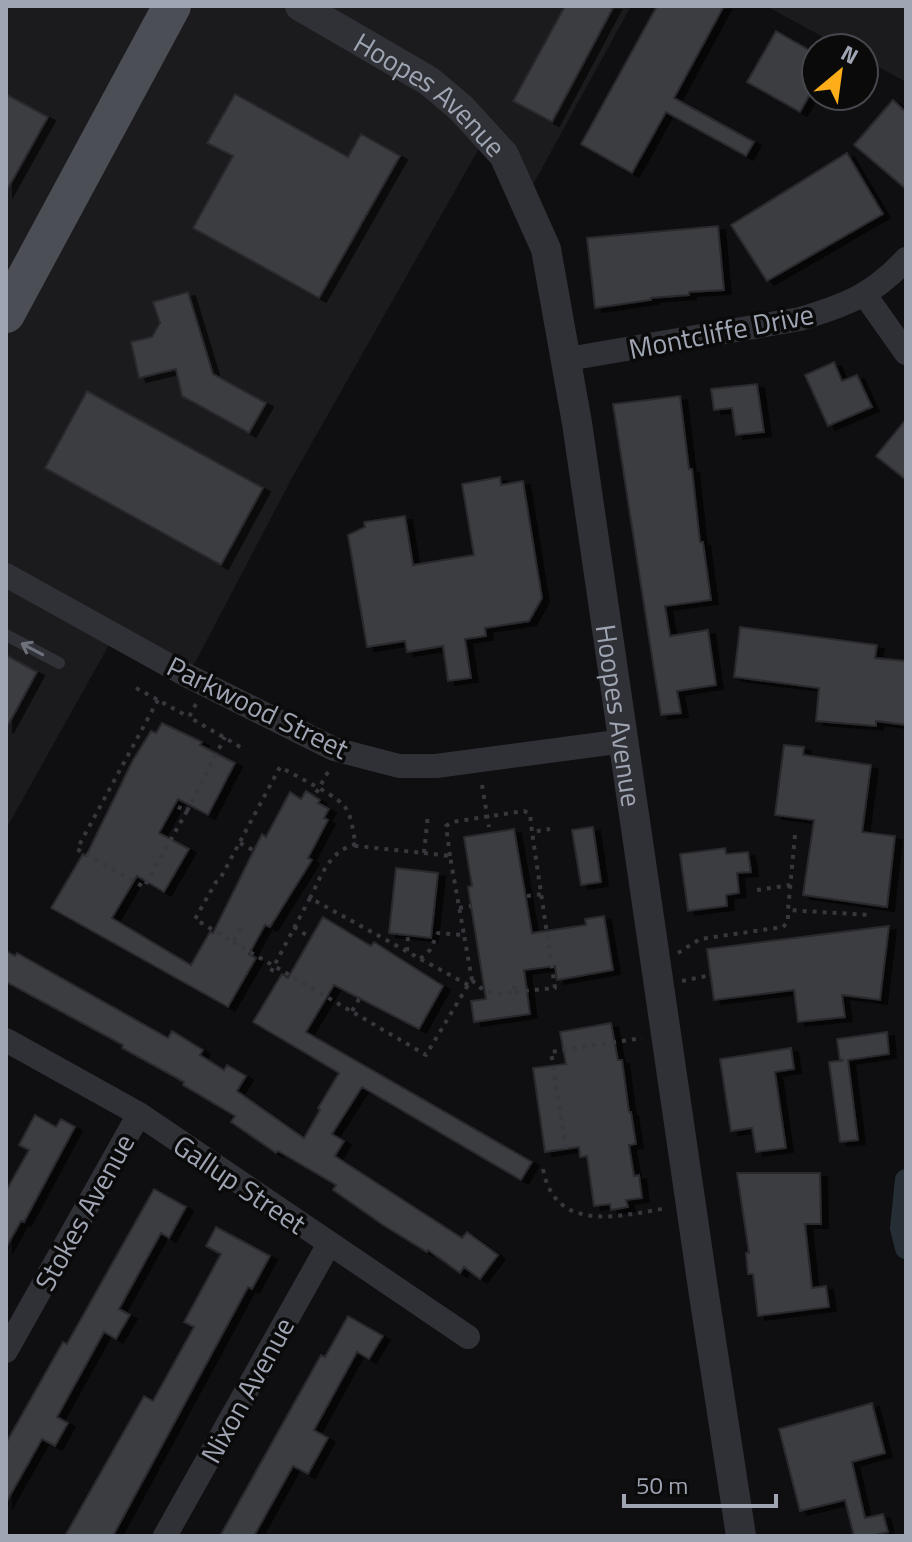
<svg xmlns="http://www.w3.org/2000/svg" width="912" height="1542" viewBox="0 0 912 1542" font-family="'Titillium Web',sans-serif">
  <defs>
    <filter id="shadow"><feDropShadow dx="7" dy="4" stdDeviation="0" flood-color="#0009"/></filter>
  </defs>
  <rect width="100%" height="100%" fill="#0f0f11"/>
  <path fill="#1b1b1e" d="M6,6H631L525,199L486,136L293,476L188,676L114,636L6,829Z
    M766,6H906V82L864,59V48H843Z"/>
  <g fill="none" stroke-linecap="round" stroke-linejoin="round">
    <path stroke="#252e35" stroke-width="22" d="M906,1180L901,1228L906,1248"/>
  </g>
  <path fill="#3b3c41" stroke="#29292d" stroke-width="2" filter="url(#shadow)" d="M565,6H614L552,122L513,101Z
    M657,6H724L674,98L754,142L746,156L666,112L632,173L581,144Z
    M776,31L816,54V84L800,112L747,82Z
    M6,94L48,117L6,192Z
    M235,94L348,157L361,134L400,156L319,298L193,228L233,156L207,143Z
    M893,100L906,112V189L854,145Z
    M847,153L883,214L767,281L731,225Z
    M718,226L724,290L689,292V295L651,298V300L595,308L587,238Z
    M188,292L213,374L266,403L249,433L182,396L176,369L139,378L131,342L152,337L160,323L153,302Z
    M834,362L842,381L857,375L872,407L828,426L805,375Z
    M757,384L764,432L736,435L732,408L714,410L711,389Z
    M87,391L263,488L221,565L45,468Z
    M680,396L689,469H692L700,542H703L711,600L665,606L670,636L708,630L716,685L677,691L681,713L661,715L613,404Z
    M906,419V480L876,456Z
    M500,477L501,485L523,481L542,598L529,621L485,628L486,636L465,639L471,678L448,681L443,646L407,652L405,641L367,647L348,535L365,527L364,522L405,516L413,565L474,555L462,484Z
    M740,627L877,645L875,658L906,661V725L876,721V726L816,721L819,688L734,677Z
    M6,655L37,672L6,729Z
    M162,723L202,742L200,745L235,763L208,815L178,799L159,833L189,849L164,892L137,876L112,918L191,965L210,932L213,933L262,834L266,837L290,792L301,799L306,791L320,800L318,803L329,809L324,818L328,820L308,858L312,860L270,927L265,925L249,954L256,958L228,1007L51,908L83,854L86,856L133,760L151,731L156,733Z
    M784,745L804,747L803,755L871,765L862,832L895,836L887,907L803,895L814,820L775,815Z
    M593,827L601,882L581,885L572,830Z
    M514,829L532,933L586,925L585,919L604,916L613,970L557,980L555,966L524,970L530,1014L474,1022L471,1001L486,999L468,887L472,886L464,837Z
    M725,848L726,854L748,852L751,872L737,873L739,893L726,895L727,906L688,911L680,854Z
    M396,868L438,873L431,938L389,933Z
    M323,917L371,946L374,942L443,986L419,1029L334,985L306,1032L532,1162L521,1180L362,1087L332,1134L344,1141L335,1156L462,1238L467,1232L498,1255L480,1279L464,1267L460,1273L428,1250L427,1252L383,1225L333,1190L336,1185L278,1151L276,1153L231,1122L235,1116L183,1085L184,1082L122,1048L123,1045L6,982V951L15,956L17,953L168,1038L172,1031L203,1050L200,1055L224,1070L227,1065L246,1076L237,1091L304,1138L320,1110L318,1108L339,1073L253,1022L282,974L288,978Z
    M889,926L880,1000L842,995L845,1017L798,1022L794,990L714,1000L707,949Z
    M611,1023L618,1060H622L629,1112H631L636,1144L629,1145L634,1176L639,1175L642,1198L626,1200L628,1207L611,1210L610,1204L594,1206L587,1156L580,1157L579,1147L545,1152L533,1068L566,1064L560,1032Z
    M887,1032L889,1054L848,1060L858,1140L840,1142L829,1062L844,1060L840,1061L837,1039Z
    M791,1048L794,1069L775,1072L786,1148L756,1152L752,1128L731,1131L720,1059Z
    M35,1115L56,1127L61,1119L75,1127L24,1222L21,1221L6,1248V1191L29,1150L19,1145Z
    M737,1173H820L821,1224H805L812,1288L826,1286L829,1307L758,1316L753,1274H748L746,1253H749Z
    M154,1189L186,1207L169,1238L161,1233L119,1309L130,1315L116,1339L104,1332L57,1417L68,1423L55,1446L42,1439L6,1503V1443L63,1342L67,1344Z
    M216,1227L270,1256L252,1289L248,1287L113,1536H65L144,1396L153,1401L194,1327L184,1322L221,1254L206,1246Z
    M348,1316L383,1336L369,1359L357,1352L314,1430L328,1438L308,1474L293,1466L254,1536H220L321,1355L325,1357Z
    M872,1403L885,1453L852,1462L865,1518L883,1514L888,1532L871,1536H854L845,1500L800,1511L779,1429Z"/>
  <g fill="none" stroke-linecap="round" stroke-linejoin="round">
    <path stroke="#36383d" stroke-width="4" stroke-dasharray="4 6" stroke-linecap="butt" d="M136,688L189,717
      M158,700L77,849L144,887L187,811L176,806
      M196,704L189,717L242,748
      M328,772L319,788C352,807 349,810 356,846L424,853L428,814
      M482,785L489,827
      M187,811L225,737
      M795,835L788,910L869,915
      M240,843L253,850
      M356,844C329,851 322,875 310,898L468,985L472,980L464,935L438,933L430,950L420,959
      M424,853L450,856L464,935
      M450,856L446,826L452,822L524,811L530,814L532,832L550,829
      M757,890L790,885
      M527,896L542,894
      M310,898L274,966L426,1055L468,985
      M459,908L471,906
      M294,927L311,938
      M241,929L233,942L195,919L216,882L220,879L280,767L319,788L314,796
      M233,942L274,966L270,974
      M407,951L408,936
      M678,953L700,939L783,927L788,922V910
      M472,980C486,995 496,995 515,992L513,980
      M682,981L711,975
      M515,992L555,988L532,832
      M352,1011L359,999
      M566,1149L551,1052L642,1038
      M543,1169C555,1234 620,1216 667,1208"/>
    <path stroke="#303136" stroke-width="12" d="M6,635L59,663"/>
    <path stroke="#303136" stroke-width="24" d="M865,295L906,353
      M568,359L800,319C846,305 873,295 906,259
      M6,575L188,676L334,749L399,766H436L624,741
      M6,1040L139,1114L468,1337
      M6,1351L139,1114
      M165,1536L329,1244"/>
    <path stroke="#303136" stroke-width="30" id="s1" d="M300,6L429,81L461,108L504,155L546,249L577,423L704,1295L741,1536"/>
    <path stroke="#4b4e55" stroke-width="38" d="M6,314L172,6"/>
  </g>
  <defs><path id="oneway-shaft" d="M-6 0H5M1.5-3L5.5 0L1.5 3" fill="none" stroke-width="1.6" stroke-linecap="round" stroke-linejoin="round" transform="scale(2)"/></defs>
  <use stroke="#6d717b" href="#oneway-shaft" transform="translate(32 649) rotate(-152)"/>
  <g text-anchor="middle" dominant-baseline="central" stroke-width="7" stroke-linejoin="round" paint-order="stroke">
    <g font-size="28" fill="#9fa5b3" stroke="#0a0a0b">
      <text stroke="none"><textPath href="#s1" startOffset="158">Hoopes Avenue</textPath></text>
      <text transform="translate(721 331) rotate(-11)">Montcliffe Drive</text>
      <text transform="translate(258 707) rotate(26)">Parkwood Street</text>
      <text stroke="none"><textPath href="#s1" startOffset="830">Hoopes Avenue</textPath></text>
      <text transform="translate(240 1184) rotate(34)">Gallup Street</text>
      <text transform="translate(84 1212) rotate(-61)">Stokes Avenue</text>
      <text transform="translate(247 1390) rotate(-61)">Nixon Avenue</text>
    </g>
  </g>
  <rect width="912" height="1542" fill="none" stroke="#9fa5b3" stroke-width="16"/>
  <g transform="translate(840 72) rotate(29)"><circle r="38" fill="#0a0a0b" stroke="#46484e" stroke-width="2"/>
  <path d="M0-6L14 30L0 20L-14 30Z" fill="#ffae19"/>
  <text y="-12" font-size="22" font-weight="bold" text-anchor="middle" fill="#9fa5b3">N</text>
  </g>
  <path d="M624 1494v12h152v-12" fill="none" stroke="#9fa5b3" stroke-width="4"/>
  <text x="636" y="1494" font-size="24" fill="#9fa5b3" stroke="#0a0a0b" stroke-width="6" paint-order="stroke">50 m</text>
</svg>
